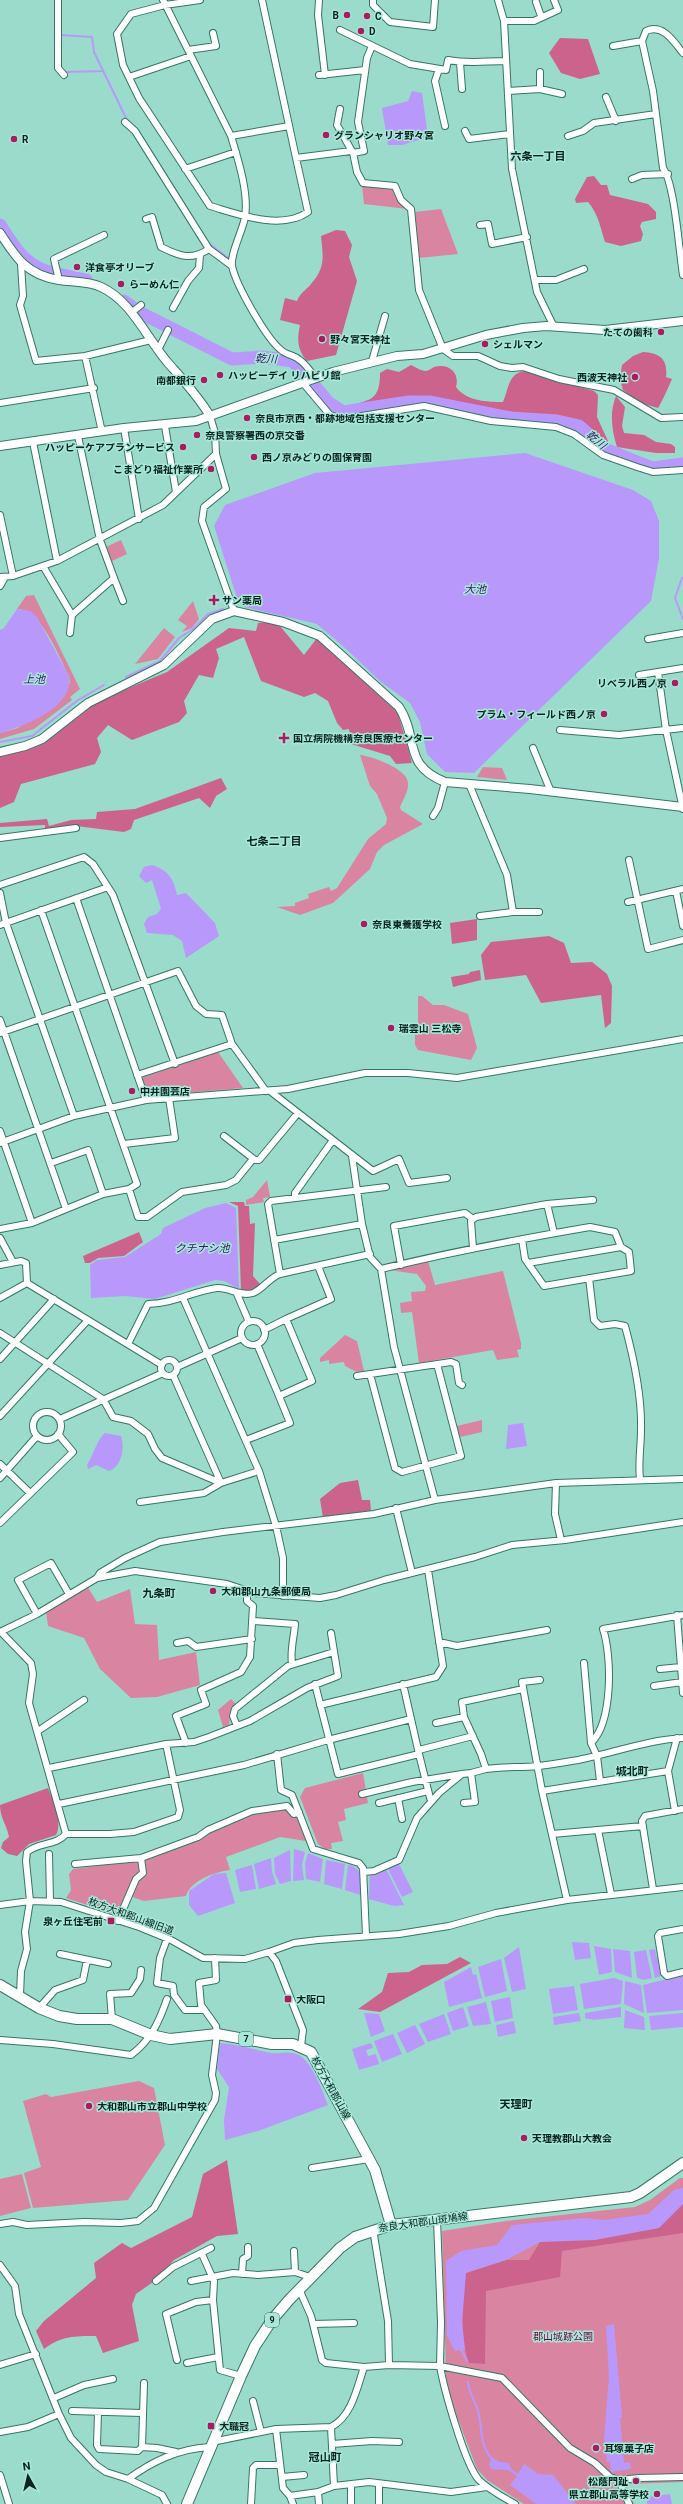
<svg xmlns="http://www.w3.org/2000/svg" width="683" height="2504" viewBox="0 0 683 2504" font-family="Roboto,'Noto Sans JP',sans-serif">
  <rect width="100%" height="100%" fill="#9adbcb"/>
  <path fill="#d985a2" d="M362,185L393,188L399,202L407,209L364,204Z
    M441,209L458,254L419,258L415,212Z
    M121,540L127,554L112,561L106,547Z
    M34,595L80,689L70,697L72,700L34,729L0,739V733L18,728L70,683L69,676C59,657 41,609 17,609L26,596Z
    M193,601L199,619L192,628L182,632L187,626L178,620Z
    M164,628L175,637L158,659L135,664Z
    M360,755C371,756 408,769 408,783C409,790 403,800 400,807L401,810L423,824L384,845L377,852L370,869L333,903L300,915L277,907L295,906V903L309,898L308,894L329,887L331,891L337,888L368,839L386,824L387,818L377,794L370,786Z
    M483,767L502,768L507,780L477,777Z
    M418,996H422L433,1005H444L468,1014L477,1048L471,1060L418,1050L415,1045V1032L418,1030Z
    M218,1052L243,1088L148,1096L141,1078Z
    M267,1180L270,1197L263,1198L264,1202L246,1205V1200L253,1197Z
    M428,1261L435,1285L503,1271L521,1343V1349L517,1350L519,1357L497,1360L493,1350L419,1363L412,1312L401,1313L400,1303L412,1301L411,1292L425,1291L426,1286L417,1274L389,1270Z
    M345,1335L357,1341L364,1371L357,1372L345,1366L344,1362L329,1364V1360L320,1362V1358Z
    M482,1420V1432L460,1437L457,1426Z
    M87,1586L97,1602L130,1589L135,1624L157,1625L159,1660L196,1652L200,1685L157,1697L131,1698L100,1669L84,1638L48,1626L46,1611Z
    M231,1699L236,1704L231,1708L229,1725L223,1727L218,1710Z
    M363,1773L368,1803L344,1809L346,1820L338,1822L343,1841L331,1843L332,1849H325L318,1844L300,1797L305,1788Z
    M288,1809L297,1818L306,1841L280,1837L226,1857L230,1870C215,1872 191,1880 186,1896L144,1901L129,1896L124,1917L66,1898L71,1890L69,1874L73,1869L150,1859L256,1813Z
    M139,2081L154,2088L165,2145L128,2200L33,2208L24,2173L41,2167L23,2101L46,2094L51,2097Z
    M22,2174L31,2208L0,2216V2179Z
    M680,2178H683V2482L627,2484L634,2504H524L487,2480L477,2469L449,2396L446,2374L442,2231L506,2221L635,2207L650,2200Z"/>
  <path fill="#cc638c" d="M560,38L588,39L600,74L580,79L561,73L549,53Z
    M594,176L601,185H607L610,195L648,204L656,212V219L642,222L640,226L643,234L641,241L621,246L605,242C600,227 599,215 588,202L576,203L575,199L587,177Z
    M336,230L345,231L352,245L349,257L357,281L336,355L307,361C297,349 297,339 300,325L280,320L285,298L297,301C300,293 306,290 311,284C326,266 323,258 321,236Z
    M643,352C660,353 668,359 666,377L672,379C670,384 660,406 658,408L640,403L623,390L620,379L622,365L633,356Z
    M411,365C415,367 421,371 426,371C428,371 432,368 434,367C449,363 460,373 456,387C466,401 487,402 503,402C509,388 508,374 524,371L594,391L598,395L597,417L608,441L607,445H603L580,425L559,420L516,416L511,412H492L476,406L426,400L408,401L361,410L345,409L347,406C370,400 380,401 380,373L387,369L399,372Z
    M616,396L625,407L622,426L624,433L644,435L656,442L671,444L675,447V453H656L617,447C612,431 609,413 616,396Z
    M266,622L280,626L304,655L317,638L398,713L412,763L396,764L390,756L351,744L349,729L343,730L337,723L328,701L315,693L304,697L261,681L244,637L216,649L219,658L213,678L199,675L184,701L187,713L179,722L132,740L108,725L97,738L101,752L95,764L21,784L14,802L0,808V756L47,741L87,708L112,695L167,672L229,628L256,631L258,623Z
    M221,778L227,789L216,796L210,808L199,798L134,820L131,829L124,832L76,826L45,831V825L0,827V823L47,819L49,826L71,820L96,819L97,812L135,809Z
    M477,919V940L452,944L450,923Z
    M549,936L564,943L571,963L592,962L607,974L612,986L611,1023L605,1028L601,995L541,1003L526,975L485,980L481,955L491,942Z
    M480,970L481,980L453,987L451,977L469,974L470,972Z
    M229,1202H244L245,1206H249L250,1224L255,1223L253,1276L260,1284L251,1291H241L238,1206Z
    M139,1232L143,1242L124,1256L98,1258L90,1263H85L83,1256Z
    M358,1480L362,1500H370L371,1511L323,1518L320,1499L340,1483Z
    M48,1788C53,1800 63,1822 56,1835L29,1844L17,1856L8,1854L1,1848L3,1842L9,1837C7,1825 0,1818 0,1805Z
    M460,1957L471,1963L380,2012L358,2009L382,1992L388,1973L409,1972L422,1965L447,1964Z
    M227,2160L238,2234L217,2236L174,2260L153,2282L136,2294L132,2305L139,2341L103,2353L96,2336C74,2336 61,2336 44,2349L36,2331L44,2321L96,2278L94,2263L122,2243L131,2248L192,2217L203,2174Z
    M683,2192V2233L562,2251L560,2277L486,2291L485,2364L469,2363C459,2334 463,2303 465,2273L506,2260H529L540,2242L659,2222Z"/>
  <path fill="#b899fb" d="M412,91L422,93L428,137L402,145H388L382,108L408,101Z
    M525,453L633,490L651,501L659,521V558L651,601L474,773L445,772L427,754L420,722L410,703L381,682L344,647L317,624L245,607L238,601L214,526L225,505L315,473Z
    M17,609L30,611L37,617L69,676C74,708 24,726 0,733V630L4,628Z
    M152,865C168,870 174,879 177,895L186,893L215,923L219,936L186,958L182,941L173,935L147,933L144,924L148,917L157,914L161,909L152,880L146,883L139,876L144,867Z
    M226,1203L236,1208L239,1289L224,1281L215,1280L155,1299L125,1296L91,1298L90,1265L97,1260L125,1257L161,1234L163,1228L205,1208Z
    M523,1423L527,1446L506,1449L508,1425Z
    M105,1433L121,1436C125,1448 122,1466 109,1471L96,1465L88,1469L87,1465C93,1456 97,1439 105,1433Z
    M294,1849L305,1852L302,1865L304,1880L293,1881Z
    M290,1850L291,1881L280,1884L275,1874L274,1858Z
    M308,1853L323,1859L320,1882L306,1879L305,1863Z
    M271,1858L272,1871L276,1884L259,1889L254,1864Z
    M326,1860L345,1864L342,1889L324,1884Z
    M398,1862L413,1892L402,1897L388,1869Z
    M252,1865L256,1889L240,1892L235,1870Z
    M348,1865C364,1867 361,1882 361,1895L345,1890Z
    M386,1869L404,1905L394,1906L369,1899L370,1874Z
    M226,1873L235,1903L198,1916L189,1905V1891L214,1874Z
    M572,1942L589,1943L591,1958L575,1960Z
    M594,1946L611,1949L612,1972L599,1975Z
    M519,1947L526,1989L512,1992L504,1958Z
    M613,1949L630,1951L632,1978L615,1972Z
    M655,1949L661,1976L655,1978L649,1950Z
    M646,1950L652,1978L644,1980L637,1978L634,1952Z
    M501,1959L507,1991L485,1997L478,1967Z
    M471,1967L473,1975L476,1974L482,1998L449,2007L444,1982Z
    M683,1975V2010L647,2013L643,1985Z
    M614,1978L623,1981L621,2004L584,2009L580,1984Z
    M625,1981L641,1985L644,2013L624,2004Z
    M574,1986L578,2010L553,2014L549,1989Z
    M510,1997L513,2018L495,2022L491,2001Z
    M486,2002L491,2024L473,2026L467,2007Z
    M463,2007L469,2026L453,2031L447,2013Z
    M621,2007V2017L594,2020L585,2018V2013Z
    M625,2010L644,2017L645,2030L624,2028Z
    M364,2013L379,2014L385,2031L371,2037Z
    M579,2013L581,2021L554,2025L553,2017Z
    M683,2013V2027L651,2030L649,2016Z
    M444,2014L451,2034L428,2042L419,2024Z
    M514,2021L516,2033L498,2037L496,2025Z
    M415,2025L425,2044L407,2053L397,2033Z
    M393,2034L402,2054L382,2062L374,2041Z
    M220,2043C238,2044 254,2050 271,2053C279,2054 289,2051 296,2054C311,2058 323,2092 328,2105L258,2131L225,2140L224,2120L229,2087L217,2069Z
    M371,2043L373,2048L366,2050L368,2056L376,2054L379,2064L359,2070L352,2049Z
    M683,2188V2204L659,2228L595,2240L540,2242L506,2260L466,2273L462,2322L465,2350L455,2351L447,2336L446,2261L461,2251L497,2245L512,2225L585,2218L604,2220L648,2214L674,2190Z
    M614,2324L622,2417L620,2418L624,2463L630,2462L631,2469L611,2472L610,2462H607L604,2440L609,2377L606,2326Z
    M492,2457L499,2462L509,2463L511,2469L518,2474L524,2464L538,2474L553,2475L576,2504H536L510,2485L517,2476L508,2470L491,2469L489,2464Z
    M670,2494L672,2504H647V2497Z"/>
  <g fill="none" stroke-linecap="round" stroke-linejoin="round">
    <path stroke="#b899fb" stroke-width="2" d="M60,35L92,37L94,52L127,120
      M64,72L102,71
      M130,123L139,132
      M156,160L167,176
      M169,180L179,195
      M211,245L228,258
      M682,578L675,598L683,619
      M126,677L160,661L179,638L193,629L208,614L223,609
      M0,742L32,736L78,700L104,685
      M462,2351L467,2361
      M468,2382C469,2394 475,2400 478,2411C483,2429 479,2443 491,2458"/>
    <path stroke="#b899fb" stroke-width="13" d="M0,225C28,270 35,270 86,280
      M124,301L137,311L232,359L262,357L293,361L329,403L343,412L409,402H429L511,418L557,421L579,426L605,449L637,462L653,468L683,464"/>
    <g stroke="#367668" stroke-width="8">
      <path id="minor" d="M58,0V68L64,75
        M163,0L231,136C238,159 249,193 245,217C243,230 230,254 232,266C236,285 266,338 281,350C285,354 292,355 297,358C305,363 310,370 315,378
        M200,0L165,5L131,14L117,34L123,65L139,98L210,206C238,214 281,231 308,212L296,158
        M262,0L296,158L351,151
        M319,0L318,15L325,75
        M373,0V5L390,22L433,27L435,0
        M498,0L504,21L512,169L537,292L554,327
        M536,2L541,16
        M504,21H534L558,10L554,0
        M340,30L410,64L446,70L448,60C468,64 486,61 506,61
        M613,46L642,41
        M188,50L216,46L213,33
        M683,53C674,42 663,23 646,31L642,41L653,91L663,168C675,185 679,251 683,275
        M460,63L462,89
        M439,69L435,81L445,126
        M540,72V89
        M319,75L365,70
        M129,77L191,56
        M508,91L540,89L562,94
        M606,97L616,121
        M340,109L337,125L353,153L357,172L363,183L395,186L401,200L411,209L419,290L443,349L453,356H478L500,366L512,368L523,367L559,379L614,390L661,418L683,417
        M125,122L135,131L209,249L232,266
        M465,131L469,139L510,134
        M231,136L289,126
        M568,136L583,131L594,123L656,114
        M353,153L364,151L358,122L367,58L372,46
        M185,169L236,152
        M632,179L642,175L668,174
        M146,219L152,217L161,247C179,256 191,261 209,249
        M480,225L488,224L492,244L527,237
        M21,264L23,296L20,305L36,361L85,356L151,340
        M59,280L54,259L104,235
        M536,280H556L584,269
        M173,308L188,281L199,268L200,255
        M131,313L141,305
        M158,350L168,330
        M85,356L102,432
        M372,361L385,316
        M303,383L330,415L343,419L424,406L491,421L556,427L574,434L603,455L637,467L653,472L683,470
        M0,403L94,388
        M210,416L215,433L216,454L226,489L204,507L202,521L234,611
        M165,426L176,492
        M124,428L139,519
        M33,442L57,561
        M0,515L13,576L57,561L163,505L216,454
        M43,566L72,615
        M0,577L13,576
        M114,578L123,601
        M0,586L5,577
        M70,633L72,615L114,578L100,540L78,436
        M648,639L683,633
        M658,672L666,730L683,809
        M639,675L683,668
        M560,730L619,735L683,728
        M533,748L551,792
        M469,784L507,875L513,912
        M433,816L438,808L445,782
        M0,838L76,828
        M629,860L648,949L683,940
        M0,885L84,857L93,864L113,895L175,1064
        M676,891L683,926
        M0,893L6,923L74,1116
        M76,898L146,1100
        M628,902L683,889
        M41,910L137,1184L129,1189L138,1217H147L182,1192L226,1185L236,1180L253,1159
        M480,916L513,912H539
        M0,925L108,887
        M0,1020L66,1209
        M0,1033L178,971L196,1006L206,1014L222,1015L232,1044L266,1091
        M137,1075L232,1044
        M270,1091L373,1171L399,1159L409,1183L447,1178
        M0,1131L32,1223
        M224,1136L255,1160H259L298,1113
        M0,1143L74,1116L146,1100L288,1089L365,1073H408L457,1078L683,1039
        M124,1144L175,1138L169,1098
        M352,1156L362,1224L370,1257L381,1269L394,1347L435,1500
        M51,1163L88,1150L103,1194
        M295,1198V1193L333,1140
        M547,1204L554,1233
        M0,1229L32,1223L103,1194L129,1189
        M0,1238L13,1262
        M274,1240L362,1224
        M473,1248L471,1221L476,1217L547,1204L593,1200
        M528,1263L621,1247
        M0,1265L21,1261L26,1263L27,1283L162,1365
        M401,1265L394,1226L465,1213L473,1219
        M381,1269C451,1252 520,1239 590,1227L615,1232L621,1247L629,1252L631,1271L544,1286L525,1259L522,1239
        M280,1274L268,1204L271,1201L386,1187
        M589,1278L594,1320L600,1326L615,1324L625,1326C634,1359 642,1395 641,1430C641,1447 638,1462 640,1479
        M237,1294L249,1322
        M0,1298L27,1283
        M183,1298L259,1471L276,1526L283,1558V1596
        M286,1319L331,1299L318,1266
        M241 1333a12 12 0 1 1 24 0a12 12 0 1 1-24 0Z
        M0,1333L103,1399L113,1417L131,1421L148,1434L155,1449L162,1458L221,1483L259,1471
        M128,1344L148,1304C173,1304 193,1291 217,1288C229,1287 240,1297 253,1293C262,1290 269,1278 280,1274L370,1254
        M257,1344L279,1396
        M0,1359L54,1299
        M161 1368a8 8 0 1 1 16 0a8 8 0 1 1-16 0Z
        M177,1367L242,1338
        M370,1374L395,1468L402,1472L461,1456L437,1364
        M357,1376L451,1362L456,1364L459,1383L462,1385
        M33 1426a14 14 0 1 1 28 0a14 14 0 1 1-28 0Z
        M0,1416L88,1320
        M60,1419L163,1373
        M246,1440L290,1423L279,1396L312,1381L286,1319L264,1330
        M0,1464L29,1492
        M0,1478L37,1436
        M556,1483L555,1514L561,1540
        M140,1502L204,1493L221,1483L173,1375
        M396,1508L412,1573
        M0,1523L73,1452L58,1434
        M97,1578L100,1573L125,1558L160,1542L223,1532L374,1514L435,1500L556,1483L683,1479
        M37,1614L18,1580L51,1563L69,1594
        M677,1615L683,1693
        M254,1621L295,1624C294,1638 290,1650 292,1664
        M0,1632L37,1614L97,1578L135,1571L227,1584L254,1593L320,1598L336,1595L384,1580L475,1557L512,1545L565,1540L683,1522
        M1,1632L31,1663L33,1674L29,1703L66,1834
        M439,1642L457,1646L547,1630
        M177,1643L188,1641L196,1647L252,1639
        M584,1663L591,1743L597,1756L600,1781
        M660,1669L681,1667
        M540,1680L522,1682L542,1791L567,1900
        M315,1684L338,1774L419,1754L403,1684
        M654,1686L682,1682
        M320,1705L436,1677L443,1666L428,1570
        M464,1717L462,1702L523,1689
        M436,1723L464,1717L481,1754L486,1769C504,1766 520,1768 538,1766C551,1765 564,1762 578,1760C613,1753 647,1740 683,1738
        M237,1726L233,1716L235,1709L288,1666L334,1652
        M38,1731L84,1700
        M186,1743L176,1716L206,1704L201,1690L241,1672L250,1657L253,1606L247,1601V1591
        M591,1743C613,1722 612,1656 603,1629L683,1615
        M419,1750L473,1736
        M277,1754L281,1790L292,1795L313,1849L359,1863L363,1868L366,1935
        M419,1754L430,1798
        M49,1768L166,1744L194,1742L209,1737L250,1721L307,1688L338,1676L331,1633
        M542,1791L668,1771
        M362,1794L412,1782L462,1774
        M398,1798L402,1819
        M379,1803L428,1791
        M464,1803L475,1802L471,1773L486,1769
        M59,1804L244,1765L328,1740L411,1719
        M675,1811L668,1771L677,1738
        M598,1830L611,1894
        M66,1834H110L134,1832L178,1817L180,1810L166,1744
        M552,1834L643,1826
        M49,1854L50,1901
        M75,1864L141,1858
        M364,1872L374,1871L399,1860L417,1818L439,1793L462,1774L471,1773
        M653,1889L642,1821L645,1816L683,1809
        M0,1905L30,1901L61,1902L139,1927L171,1940L203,1958L245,1959L269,1952L276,1961L303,2030L301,2046
        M118,1921L136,1879L143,1873L141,1858L198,1837L208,1830L252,1811L287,1806L294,1814L299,1812
        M683,1929L660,1933L658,1936L664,1973L667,1976L683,1972
        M167,1939L160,1958L157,1983L173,1986L174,1995L185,2010H204
        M269,1952L294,1943L318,1940L399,1934L449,1926L496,1913L567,1900L683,1887
        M60,1954L108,1964
        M20,1995L21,1971L27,1949L25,1932L30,1901L26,1861L27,1852C39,1842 56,1846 66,1834
        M39,2008L55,1990L83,1980L87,1960
        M112,2019L110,1994L131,1993L140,1979L141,1970
        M0,2040L53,2044L131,2055C151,2040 159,2022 167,1999
        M312,2168L369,2159
        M437,2220L441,2322L440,2366L502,2378L570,2448L595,2463L610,2477L619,2480L639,2478L683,2477
        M0,2224L13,2222L27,2225L84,2222L121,2223L138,2221L154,2208L215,2100L216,2093L212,2075L217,2034L216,2026L201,2005L199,1983L216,1980L215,1958
        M373,2229L388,2321L389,2365
        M294,2251L295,2272
        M202,2254L214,2281L213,2300L220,2370L241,2376
        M0,2265L15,2286L19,2314L59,2414L71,2438L96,2465L106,2472L128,2479C153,2461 178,2449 209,2447
        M242,2274L243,2259L248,2256V2247
        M156,2281L173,2267L211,2248
        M191,2281L233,2273L258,2275L295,2272L310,2277
        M299,2289L311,2316L322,2360L326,2363L364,2367
        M313,2324L354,2323
        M177,2360L166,2314L196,2302L213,2300
        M187,2363L218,2357
        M0,2365L36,2354
        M54,2398L84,2385L113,2379
        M253,2401L261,2432
        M72,2411L142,2413
        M98,2412L97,2445L99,2449L138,2451L142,2447L157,2448L176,2452
        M276,2429L283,2488L290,2496L318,2492L334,2486L369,2482L451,2492L487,2487
        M0,2432L28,2427L59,2414
        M212,2442L276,2429L331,2427
        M332,2444L372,2441L399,2442
        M142,2447L144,2383
        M0,2475L9,2504
        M282,2477L304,2475
        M128,2479L162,2495L167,2504
        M619,2480L629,2504
        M334,2486L331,2427C352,2416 357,2388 364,2367L389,2365L440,2366C444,2389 465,2465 479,2480C489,2490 503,2497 515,2504
        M318,2492L319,2504
        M290,2496L293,2504
        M251,2504L253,2468L256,2465H280
        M351,2504V2485
        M379,2504V2484"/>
    </g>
    <g stroke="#367668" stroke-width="10">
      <path id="tertiary" d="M0,233C16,258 27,275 59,280C73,282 88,281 101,287C132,301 147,339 169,364C184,381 198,396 210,416
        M0,446L124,428L196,421L333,372L397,356L423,354L486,335L523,328L546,326L605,330L683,321
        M0,752L25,746L42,739L88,703L164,665L212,619L234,611L283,622L320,636L399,707C419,738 402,765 445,782L530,789L683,807"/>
    </g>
    <g stroke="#367668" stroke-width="12">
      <path id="primary" d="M0,1985L39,2008L59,2016L77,2019H112L151,2035L170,2039L217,2034L272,2044H293L311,2052L375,2170L391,2225
        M187,2504L241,2376L255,2346L272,2320L289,2300L340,2248L355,2237L391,2225L631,2197L640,2193L683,2163"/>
    </g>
    <use href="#minor" stroke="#fff" stroke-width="6"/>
    <use href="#tertiary" stroke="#fff" stroke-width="8"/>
    <use href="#primary" stroke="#fff" stroke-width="10"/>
  </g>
  <g fill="#a81d60" stroke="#a7e8d8" stroke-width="1.5">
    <circle cx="347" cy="15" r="4"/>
    <circle cx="367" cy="16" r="4"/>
    <circle cx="361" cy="31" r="4"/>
    <circle cx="326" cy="135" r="4"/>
    <circle cx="14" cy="139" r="4"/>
    <circle cx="77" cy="267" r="4"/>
    <circle cx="121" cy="284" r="4"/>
    <circle cx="661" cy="332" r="4"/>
    <circle cx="322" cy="339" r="4"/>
    <circle cx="485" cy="344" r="4"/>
    <circle cx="220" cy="375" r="4"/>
    <circle cx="635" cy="377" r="4"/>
    <circle cx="204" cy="380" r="4"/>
    <circle cx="247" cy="418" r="4"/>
    <circle cx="197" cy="435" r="4"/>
    <circle cx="183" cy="447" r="4"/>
    <circle cx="254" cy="457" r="4"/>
    <circle cx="211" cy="469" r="4"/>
    <path d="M212 594h4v4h4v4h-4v4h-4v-4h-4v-4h4z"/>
    <circle cx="675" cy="683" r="4"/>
    <circle cx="604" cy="714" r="4"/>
    <path d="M282 732h4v4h4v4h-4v4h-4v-4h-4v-4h4z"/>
    <circle cx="364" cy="924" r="4"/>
    <circle cx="391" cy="1028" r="4"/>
    <circle cx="132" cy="1091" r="4"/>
    <circle cx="213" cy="1591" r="4"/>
    <rect x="107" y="1917" width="8" height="8" rx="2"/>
    <rect x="284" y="1995" width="8" height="8" rx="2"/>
    <circle cx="89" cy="2106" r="4"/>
    <circle cx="524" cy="2138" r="4"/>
    <rect x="207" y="2422" width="8" height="8" rx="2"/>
    <circle cx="596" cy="2448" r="4"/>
    <circle cx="636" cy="2481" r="4"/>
    <circle cx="657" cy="2494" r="4"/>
  </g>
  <g text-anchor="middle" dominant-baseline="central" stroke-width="3" stroke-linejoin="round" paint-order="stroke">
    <g fill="#a7e8d8" stroke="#385f56" stroke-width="1">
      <rect x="239" y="2032" width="14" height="14" rx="3"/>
      <rect x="265" y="2313" width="14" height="14" rx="3"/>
    </g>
    <g font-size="9" font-weight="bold" fill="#09241f">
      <text x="246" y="2039">7</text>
      <text x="272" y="2320">9</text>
    </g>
    <g font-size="10" font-weight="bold" fill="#09241f" stroke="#a7e8d8" text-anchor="start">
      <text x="339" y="15" text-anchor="end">B</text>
      <text x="375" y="16">C</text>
      <text x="369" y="31">D</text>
      <text x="334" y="135">グランシャリオ野々宮</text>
      <text x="22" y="139">R</text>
      <text x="85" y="267">洋食亭オリーブ</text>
      <text x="129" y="284">らーめん仁</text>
      <text x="653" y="332" text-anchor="end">たての歯科</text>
      <text x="330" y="339">野々宮天神社</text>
      <text x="493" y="344">シェルマン</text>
      <text x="228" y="375">ハッピーデイ リハビリ館</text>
      <text x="627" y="377" text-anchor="end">西波天神社</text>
      <text x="196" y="380" text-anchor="end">南都銀行</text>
      <text x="255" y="418">奈良市京西・都跡地域包括支援センター</text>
      <text x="205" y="435">奈良警察署西の京交番</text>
      <text x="175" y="447" text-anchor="end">ハッピーケアプランサービス</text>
      <text x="262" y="457">西ノ京みどりの園保育園</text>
      <text x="203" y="469" text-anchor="end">こまどり福祉作業所</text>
      <text x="222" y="600">サン薬局</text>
      <text x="667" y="683" text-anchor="end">リベラル西ノ京</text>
      <text x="596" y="714" text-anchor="end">プラム・フィールド西ノ京</text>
      <text x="293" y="738">国立病院機構奈良医療センター</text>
      <text x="372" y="924">奈良東養護学校</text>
      <text x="399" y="1028">瑞雲山 三松寺</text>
      <text x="140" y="1091">中井園芸店</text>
      <text x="221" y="1591">大和郡山九条郵便局</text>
      <text x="103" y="1921" text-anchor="end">泉ヶ丘住宅前</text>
      <text x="296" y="1999">大阪口</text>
      <text x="97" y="2106">大和郡山市立郡山中学校</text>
      <text x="532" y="2138">天理教郡山大教会</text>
      <text x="219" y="2426">大職冠</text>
      <text x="604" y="2448">耳塚菓子店</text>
      <text x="628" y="2481" text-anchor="end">松蔭門趾</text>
      <text x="649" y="2494" text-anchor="end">県立郡山高等学校</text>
    </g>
    <g font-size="10" fill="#09241f" stroke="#a7e8d8">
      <text transform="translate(131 1916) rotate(20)">枚方大和郡山線旧道</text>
      <text transform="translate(331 2088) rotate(61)">枚方大和郡山線</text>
      <text transform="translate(423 2222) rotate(-8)">奈良大和郡山斑鳩線</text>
    </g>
    <g font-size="10" fill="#6e093c" stroke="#a7e8d8">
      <text x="563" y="2336">郡山城跡公園</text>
    </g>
    <g font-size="11" font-weight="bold" fill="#09241f" stroke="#a7e8d8">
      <text x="538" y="156">六条一丁目</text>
      <text x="274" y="841">七条二丁目</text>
      <text x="159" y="1593">九条町</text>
      <text x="632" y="1771">城北町</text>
      <text x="516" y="2104">天理町</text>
      <text x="325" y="2457">冠山町</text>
    </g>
    <g font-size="11" font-style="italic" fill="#371166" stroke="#a7e8d8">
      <text transform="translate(266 359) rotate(3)">乾川</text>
      <text transform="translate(596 440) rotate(39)">乾川</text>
      <text x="475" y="589">大池</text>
      <text x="34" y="679">上池</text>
      <text x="202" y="1248">クチナシ池</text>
    </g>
  </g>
  <g transform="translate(28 2476) rotate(352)" stroke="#a7e8d8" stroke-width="3" paint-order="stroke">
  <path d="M0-3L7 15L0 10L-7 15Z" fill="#09241f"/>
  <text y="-6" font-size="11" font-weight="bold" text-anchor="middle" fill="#09241f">N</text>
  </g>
</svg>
